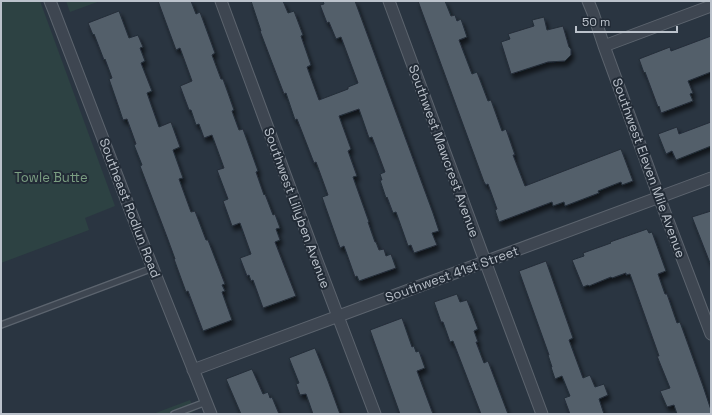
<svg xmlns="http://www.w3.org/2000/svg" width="712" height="415" viewBox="0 0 712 415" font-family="'Space Grotesk',sans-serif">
  <defs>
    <filter id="shadow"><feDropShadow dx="2.5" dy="4.5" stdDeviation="2" flood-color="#0009"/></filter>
  </defs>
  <rect width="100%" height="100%" fill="#2a3541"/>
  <path fill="#2d4243" d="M1,1H40L115,206L85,218L89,230L1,263Z
    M66,1H100L70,12Z
    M190,400L195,411L188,414H153Z"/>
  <path fill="#535e6b" stroke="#242d38" filter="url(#shadow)" d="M158,1H191L196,14L200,12L215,53L212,55L221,79H223L234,110L232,111L239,130L243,129L258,171L256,172L264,195L265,194L273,215L275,214L280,228L276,229L280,240L275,242L296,296L263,308L253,280L251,281L249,275L247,276L240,258L251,254L240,223L232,226L223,201L228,199L217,170L224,168L212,135L204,138L199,124L196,125L191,110H189L180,86L192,81L180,48L176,50Z
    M251,1H283L288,13L294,11L303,35L301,36L311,65L307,67L319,100L348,89V87L358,83L341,37L336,39L329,22L327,23L320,5L324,4L323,1H355L433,213L439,231L432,233L437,245L414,253L411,245L408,246L396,212L393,213L387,197L386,198L380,180H382L380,174L385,172L372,137L369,138L359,109L339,116L351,149L348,151L357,176L353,177L369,222H368L375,242H376L379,250L384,249L386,256L391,254L396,268L359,281L357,276L355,277L344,246L340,248L322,197L328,195L316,162L314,163L297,119L295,120L286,93L284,94L260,31H261Z
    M418,1H445L451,16L455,15L457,21L461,19L467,37L459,40L472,74L477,72L488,101L491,100L502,131L506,129L515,155H513L525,186L621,149L633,181L622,185L621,182L598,191L599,193L565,206L564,202L553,206L552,202L499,222L495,210L497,209L488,184L486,185L484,182Z
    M119,11L129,38L138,35L143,47L140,48L145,61L141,63L152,91L147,93L159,127L171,122L180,147L173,150L183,178L179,179L191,212L195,211L206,240H208L225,284L222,285L225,291L222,292L232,320L203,331L188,291L186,292L174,259H175L167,237L140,166L142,165L134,145L136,144L127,119L123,120L119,108L109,79L112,78L105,59L104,60L94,34L93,35L88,23Z
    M544,17L547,30L563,26L569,47L571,49V55L565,61L548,62L511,74L501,42L510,39L508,34L534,26L532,20Z
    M711,36V72L688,81L693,93L690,94L693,101L661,113L659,106L658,107L645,72L644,73L639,59L670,47L671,51Z
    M711,122V146L676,160L672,151L666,154L658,134L677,127L679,134Z
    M711,211V263H710L692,217Z
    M647,229L649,233L652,232L666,271L658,274L665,294H667L677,323L680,322L703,386L711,410V414H677L674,405L667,407L660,391L670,388L657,356H659L630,274L626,275V273L612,278L611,277L589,286L588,285L583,287L572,260L584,256L583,253L611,243L610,242Z
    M546,261L573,338L569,340L583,378L590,375L595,387L604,384L608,395L599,399L604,414H570L564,398L570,396L562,376L555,379L551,367H552L548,355H549L519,271Z
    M457,294L460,302L467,300L478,329L474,331L478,342H476L484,363L488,361L508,414H481L453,341L450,342L443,322H441L434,302Z
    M402,318L412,347L414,346L416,352L419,351L425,368L417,371L433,414H400L370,330Z
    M315,348L328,381L340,414H313L306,394L300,395L296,384L299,383L289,358Z
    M252,369L263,394L268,392L270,398L272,397L279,414H241L226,379Z"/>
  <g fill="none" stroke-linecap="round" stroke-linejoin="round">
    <g stroke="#5c646e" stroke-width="8">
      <path id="service" d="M1,325L153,268
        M174,414L206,402"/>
    </g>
    <g stroke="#5c646e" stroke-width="13">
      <path id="minor" d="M50,1L54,11L144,246L211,414
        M221,1L317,261L375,414
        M389,1L485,261L542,414
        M588,1L593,13L604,46L659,197L711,334
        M604,46L711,6
        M193,370L711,178"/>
    </g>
    <use href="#service" stroke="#3e4651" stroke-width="5.5"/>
    <use href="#minor" stroke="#3e4651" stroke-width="11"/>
  </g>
  <g text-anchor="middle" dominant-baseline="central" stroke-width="4" stroke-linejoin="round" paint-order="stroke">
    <g font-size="13" fill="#bbc2cb" stroke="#222b36">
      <text transform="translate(444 151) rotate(70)">Southwest Mawcrest Avenue</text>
      <text transform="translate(649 168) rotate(70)">Southwest Eleven Mile Avenue</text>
      <text transform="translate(130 208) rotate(69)">Southeast Rodlun Road</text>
      <text transform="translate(297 208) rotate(70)">Southwest Lillyben Avenue</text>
      <text transform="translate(452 274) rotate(-20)">Southwest 41st Street</text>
    </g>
    <g font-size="13" fill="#7b9e82" stroke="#222b36">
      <text x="51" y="177">Towle Butte</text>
    </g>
  </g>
  <rect width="712" height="415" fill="none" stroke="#bbc2cb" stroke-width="4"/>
  <path d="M576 26v6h101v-6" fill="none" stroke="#bbc2cb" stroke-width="2"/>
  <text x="582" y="26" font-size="12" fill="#bbc2cb" stroke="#222b36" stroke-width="3" paint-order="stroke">50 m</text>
</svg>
